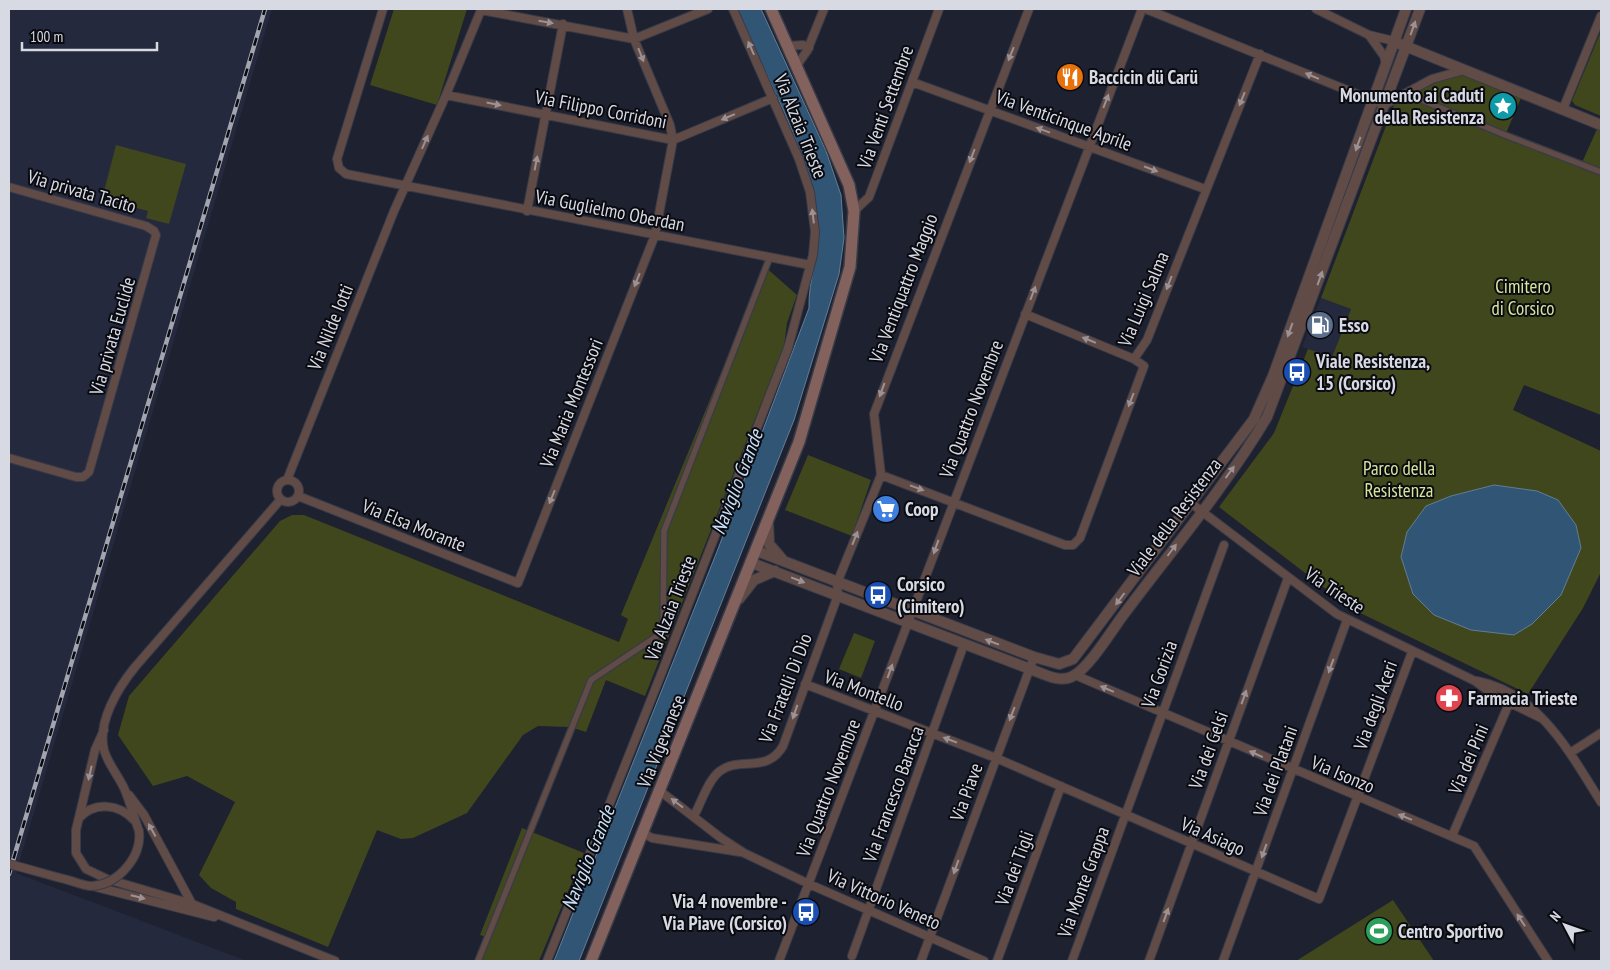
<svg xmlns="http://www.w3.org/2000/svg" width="1610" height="970" viewBox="0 0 1610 970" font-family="'PT Sans Narrow',sans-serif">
  <rect width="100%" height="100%" fill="#1e212f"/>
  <path fill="#24293d" d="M9,9H272L16,873L247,961H9Z
    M1321,298L1351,309L1332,357L1302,347Z"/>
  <path fill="#41471c" d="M394,9H467L437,105L370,85Z
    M1601,31V116L1575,105L1572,101Z
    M1468,73L1521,98L1504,138L1580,167L1597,129L1601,131V415L1524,385L1513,410L1601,451V572L1583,608L1528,694L1352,609L1219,507L1274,433L1308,349L1332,357L1351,309L1321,298L1395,102L1438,81Z
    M116,145L186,164L169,224L146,218L148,211L102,199Z
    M763,265L797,295L787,323L784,346L645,696L606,680L586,732L570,727L538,726L523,735L467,813L413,838L401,839L377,830L328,947L236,909V902L211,888L199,875L235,802L187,776L153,786L118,735L129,696L280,521L292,515H304L619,642L628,619L621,615L744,317Z
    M808,455L871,480L852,536L785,510Z
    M854,633L875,641L861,678L839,669Z
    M522,828L584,853L539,961H479L486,937L480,935Z
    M1393,900L1434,961H1296Z"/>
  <path fill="#305575" stroke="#627d96" d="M737,9H761L826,151L841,195L844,238L839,274L794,420L579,961H554L718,549L809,308C808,279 821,252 817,222C809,146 765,78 737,9Z
    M1494,485L1537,491L1558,500L1576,525L1581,548L1561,595L1532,624L1514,635L1471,630L1434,615L1413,594L1401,557L1407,532L1426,506L1451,496Z"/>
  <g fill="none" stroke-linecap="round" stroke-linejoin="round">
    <g stroke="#383b48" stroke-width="8">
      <path id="pedestrian" d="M1405,93L1505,135L1601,172
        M478,961L591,680L663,632L664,531L768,262"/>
    </g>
    <g stroke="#383b48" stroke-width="10">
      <path id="minor" d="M383,9L337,159L339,168L346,174L810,265
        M1146,9L1384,105L1432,79L1464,70
        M1316,9L1369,35L1394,41
        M1369,35L1384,56L1386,65
        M788,46L803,45L809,48
        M797,65L807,51L824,9
        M912,82L1205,189
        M446,95L673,140L773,98
        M1563,109L1601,16
        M9,187L146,226L154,231L156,235L89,472L83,477H76L9,458
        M527,211L563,24
        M854,211L869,197L939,9
        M1134,359L1147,340L1260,54
        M881,475L1065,545H1073L1080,538L1144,366L1134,359L1025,314
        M287,480L394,211L446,95L481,10L634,39L708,9
        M277 491a11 11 0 1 1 22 0a11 11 0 1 1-22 0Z
        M298,496L518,583L655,235L673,140L670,125L634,39L627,9
        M1192,504L1337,614L1475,681L1494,695L1543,719
        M1075,675L1474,846L1548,961
        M1477,681C1539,693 1570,753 1601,802
        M805,684L996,758L1319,899L1412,652
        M104,730L95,750L76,830V853L86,869L107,879L192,904L335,961
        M1570,753L1601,733
        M660,791L721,838L744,853L809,884L984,961
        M129,795L144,815L192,904
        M694,816C701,803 708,780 720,771C740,756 767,774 783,746L838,595L837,583L881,475L874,414L1029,9
        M79,818C95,801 119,804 134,820
        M139,831C134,817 130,802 124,788C118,775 108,764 104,750C97,722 118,688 135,667L281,499
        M643,833L652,838L740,852
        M1452,836L1511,699
        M92,886L214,917
        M852,956L964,644
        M547,961L662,672L788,348L813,255L815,232L810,192L799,159L733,9
        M779,961L1142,9
        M921,961L1034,657
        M997,961L1061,786
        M1072,961L1224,545
        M1149,961L1288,578
        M1223,961L1347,620"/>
    </g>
    <g stroke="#383b48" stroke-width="12">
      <path id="tertiary" d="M1400,44L1601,125
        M768,521L769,544L782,559
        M757,551L1034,657L1059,664L1073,659L1254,419L1273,376L1406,9
        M752,563L1030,669C1042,673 1060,684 1073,676C1089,668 1112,630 1124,614C1172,550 1226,486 1267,417L1420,9
        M739,599L754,580L775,571"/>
    </g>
    <g stroke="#383b48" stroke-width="14">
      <path id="secondary" d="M591,961L799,442L850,267L854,211L849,185L771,9"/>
    </g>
    <use href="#pedestrian" stroke="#604b47" stroke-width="5.5"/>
    <use href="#minor" stroke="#604b47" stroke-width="8"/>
    <use href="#tertiary" stroke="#604b47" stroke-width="10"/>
    <use href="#secondary" stroke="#83615c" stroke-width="11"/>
    <g stroke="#a2a4af" stroke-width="4.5">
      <path id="rail" d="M9,874L265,9"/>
    </g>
    <use href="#rail" stroke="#0a0b11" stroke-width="2.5" stroke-dasharray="8" stroke-linecap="butt"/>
    <g stroke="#383b48" stroke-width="10" stroke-linecap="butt">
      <path id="minor-bridge" d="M9,864C29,869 48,875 68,880C75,882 84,886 91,886C118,885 142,857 139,831"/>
    </g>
    <use href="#minor-bridge" stroke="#604b47" stroke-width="8"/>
  </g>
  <defs><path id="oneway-solid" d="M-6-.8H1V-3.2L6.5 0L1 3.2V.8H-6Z" transform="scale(1.25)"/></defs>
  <g fill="#9c9295">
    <use href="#oneway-solid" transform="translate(546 22) rotate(10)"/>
    <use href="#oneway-solid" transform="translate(1413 28) rotate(-70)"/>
    <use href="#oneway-solid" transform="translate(751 48) rotate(-114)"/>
    <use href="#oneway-solid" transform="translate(1011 54) rotate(112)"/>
    <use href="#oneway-solid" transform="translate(641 55) rotate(68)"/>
    <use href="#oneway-solid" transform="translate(1312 76) rotate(-157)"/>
    <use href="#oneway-solid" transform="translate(1242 99) rotate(112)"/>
    <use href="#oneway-solid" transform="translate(1106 101) rotate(-69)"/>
    <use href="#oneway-solid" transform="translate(494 104) rotate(11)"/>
    <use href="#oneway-solid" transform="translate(728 117) rotate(157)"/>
    <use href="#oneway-solid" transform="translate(1043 130) rotate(-160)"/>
    <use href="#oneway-solid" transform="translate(425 142) rotate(-66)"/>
    <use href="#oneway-solid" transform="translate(1358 144) rotate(110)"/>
    <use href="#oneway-solid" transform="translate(972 156) rotate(111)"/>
    <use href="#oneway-solid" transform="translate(536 163) rotate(-79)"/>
    <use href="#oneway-solid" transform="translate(1151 169) rotate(21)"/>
    <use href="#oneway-solid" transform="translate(813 216) rotate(-97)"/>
    <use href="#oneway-solid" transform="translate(1320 278) rotate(-70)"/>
    <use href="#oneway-solid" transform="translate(637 280) rotate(112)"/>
    <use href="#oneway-solid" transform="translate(1169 283) rotate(111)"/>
    <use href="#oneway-solid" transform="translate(1033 293) rotate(-69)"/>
    <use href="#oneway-solid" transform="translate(1290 330) rotate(110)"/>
    <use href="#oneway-solid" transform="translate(1089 340) rotate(-158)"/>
    <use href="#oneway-solid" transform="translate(882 390) rotate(110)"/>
    <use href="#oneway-solid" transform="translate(1131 400) rotate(111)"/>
    <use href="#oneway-solid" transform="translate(1230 472) rotate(-54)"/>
    <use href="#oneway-solid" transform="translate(917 488) rotate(20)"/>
    <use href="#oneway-solid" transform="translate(552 497) rotate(112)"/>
    <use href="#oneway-solid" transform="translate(855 538) rotate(-68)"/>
    <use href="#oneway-solid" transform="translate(936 547) rotate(110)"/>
    <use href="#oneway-solid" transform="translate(1172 550) rotate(-53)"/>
    <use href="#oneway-solid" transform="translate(798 580) rotate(21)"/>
    <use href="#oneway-solid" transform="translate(1120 599) rotate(127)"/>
    <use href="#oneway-solid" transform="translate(992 642) rotate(-159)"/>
    <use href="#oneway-solid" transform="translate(1331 666) rotate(110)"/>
    <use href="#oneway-solid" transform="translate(890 671) rotate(-70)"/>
    <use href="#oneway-solid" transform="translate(1107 689) rotate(-157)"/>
    <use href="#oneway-solid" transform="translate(1244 697) rotate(-70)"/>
    <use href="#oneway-solid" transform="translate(795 712) rotate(109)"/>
    <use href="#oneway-solid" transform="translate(1012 714) rotate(111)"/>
    <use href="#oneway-solid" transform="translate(950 740) rotate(-159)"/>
    <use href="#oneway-solid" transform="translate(1256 754) rotate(-156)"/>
    <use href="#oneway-solid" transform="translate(90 773) rotate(103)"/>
    <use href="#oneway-solid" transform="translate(677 803) rotate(-143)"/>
    <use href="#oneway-solid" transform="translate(1405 817) rotate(-158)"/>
    <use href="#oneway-solid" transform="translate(152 830) rotate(-119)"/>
    <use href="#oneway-solid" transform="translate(1264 851) rotate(110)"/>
    <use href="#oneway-solid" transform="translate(956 867) rotate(110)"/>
    <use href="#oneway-solid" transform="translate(138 897) rotate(14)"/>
    <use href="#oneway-solid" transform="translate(1166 915) rotate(-70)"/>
    <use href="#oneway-solid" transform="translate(1521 920) rotate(-123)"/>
  </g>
  <defs>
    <g id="restaurant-disc" transform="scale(1.4375)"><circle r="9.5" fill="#e8710a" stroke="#0a0b11"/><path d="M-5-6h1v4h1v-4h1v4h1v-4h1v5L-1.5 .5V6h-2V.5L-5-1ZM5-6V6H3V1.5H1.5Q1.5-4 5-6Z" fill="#fff"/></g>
    <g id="sight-disc" transform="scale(1.4375)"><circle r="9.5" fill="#0f9aa8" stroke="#0a0b11"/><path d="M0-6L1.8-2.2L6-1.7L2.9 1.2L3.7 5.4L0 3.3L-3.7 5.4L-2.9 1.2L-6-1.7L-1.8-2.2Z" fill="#fff"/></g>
    <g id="fuel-disc" transform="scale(1.4375)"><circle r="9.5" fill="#5c6f8a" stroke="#0a0b11"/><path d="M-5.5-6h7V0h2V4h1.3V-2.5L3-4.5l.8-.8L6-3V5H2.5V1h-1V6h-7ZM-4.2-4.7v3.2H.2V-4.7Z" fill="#fff"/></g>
    <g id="bus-disc" transform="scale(1.4375)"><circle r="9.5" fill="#1a4fb4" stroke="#0a0b11"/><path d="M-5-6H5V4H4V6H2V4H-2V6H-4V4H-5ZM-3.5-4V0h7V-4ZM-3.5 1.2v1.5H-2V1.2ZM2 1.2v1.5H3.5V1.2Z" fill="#fff"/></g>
    <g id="supermarket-disc" transform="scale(1.4375)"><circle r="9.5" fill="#3f7fe0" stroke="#0a0b11"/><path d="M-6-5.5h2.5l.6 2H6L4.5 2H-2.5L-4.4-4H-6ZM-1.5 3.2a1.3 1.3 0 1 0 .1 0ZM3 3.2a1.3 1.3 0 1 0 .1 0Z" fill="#fff"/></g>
    <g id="pharmacy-disc" transform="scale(1.4375)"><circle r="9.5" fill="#e0444e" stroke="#0a0b11"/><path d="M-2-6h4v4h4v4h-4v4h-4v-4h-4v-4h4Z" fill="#fff"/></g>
    <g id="stadium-disc" transform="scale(1.4375)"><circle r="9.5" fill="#2e9e5b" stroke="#0a0b11"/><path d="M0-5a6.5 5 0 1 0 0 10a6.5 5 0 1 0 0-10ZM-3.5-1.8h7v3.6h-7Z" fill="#fff"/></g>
  </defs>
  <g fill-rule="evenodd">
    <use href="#restaurant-disc" x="1070" y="77"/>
    <use href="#sight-disc" x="1503" y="106"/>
    <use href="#fuel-disc" x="1320" y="325"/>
    <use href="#bus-disc" x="1297" y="372"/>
    <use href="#supermarket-disc" x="886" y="509"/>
    <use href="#bus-disc" x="878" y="595"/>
    <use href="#pharmacy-disc" x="1449" y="698"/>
    <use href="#bus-disc" x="806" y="912"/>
    <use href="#stadium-disc" x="1379" y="931"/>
  </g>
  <g text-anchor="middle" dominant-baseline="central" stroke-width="4" stroke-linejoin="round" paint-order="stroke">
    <g font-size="19" font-weight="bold" fill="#d7d9e3" stroke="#0a0b11" text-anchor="start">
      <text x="1089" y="77">Baccicin dü Carü</text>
      <text x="1484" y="95" text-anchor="end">Monumento ai Caduti<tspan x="1484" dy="22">della Resistenza</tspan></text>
      <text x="1339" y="325">Esso</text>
      <text x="1316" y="361">Viale Resistenza,<tspan x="1316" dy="22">15 (Corsico)</tspan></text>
      <text x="905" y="509">Coop</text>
      <text x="897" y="584">Corsico<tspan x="897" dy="22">(Cimitero)</tspan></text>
      <text x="1468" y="698">Farmacia Trieste</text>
      <text x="787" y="901" text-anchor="end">Via 4 novembre -<tspan x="787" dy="22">Via Piave (Corsico)</tspan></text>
      <text x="1398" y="931">Centro Sportivo</text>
    </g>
    <g font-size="19" fill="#d7d9e3" stroke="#0a0b11">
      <text transform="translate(885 107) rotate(-70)">Via Venti Settembre</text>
      <text transform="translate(601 109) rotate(11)">Via Filippo Corridoni</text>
      <text transform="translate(1064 120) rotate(20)">Via Venticinque Aprile</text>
      <text transform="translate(801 126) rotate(68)">Via Alzaia Trieste</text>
      <text transform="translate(82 191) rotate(16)">Via privata Tacito</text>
      <text transform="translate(610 210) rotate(11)">Via Guglielmo Oberdan</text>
      <text transform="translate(903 288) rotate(-69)">Via Ventiquattro Maggio</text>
      <text transform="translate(1143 299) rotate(-67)">Via Luigi Salma</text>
      <text transform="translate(330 327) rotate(-68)">Via Nilde Iotti</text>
      <text transform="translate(112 336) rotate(-74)">Via privata Euclide</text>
      <text transform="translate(571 403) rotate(-68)">Via Maria Montessori</text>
      <text transform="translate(971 409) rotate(-69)">Via Quattro Novembre</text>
      <text transform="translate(1174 517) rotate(-53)">Viale della Resistenza</text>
      <text transform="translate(414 525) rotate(22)">Via Elsa Morante</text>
      <text transform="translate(1335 590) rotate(34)">Via Trieste</text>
      <text transform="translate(670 608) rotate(-69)">Via Alzaia Trieste</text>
      <text transform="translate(1159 674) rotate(-70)">Via Gorizia</text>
      <text transform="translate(785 688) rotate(-69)">Via Fratelli Di Dio</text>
      <text transform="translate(864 690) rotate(21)">Via Montello</text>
      <text transform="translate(1375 705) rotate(-70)">Via degli Aceri</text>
      <text transform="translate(661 741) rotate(-68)">Via Vigevanese</text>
      <text transform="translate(1208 750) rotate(-70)">Via dei Gelsi</text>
      <text transform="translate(1468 759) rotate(-67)">Via dei Pini</text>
      <text transform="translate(1275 771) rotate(-70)">Via dei Platani</text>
      <text transform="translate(1343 774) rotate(23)">Via Isonzo</text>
      <text transform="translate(828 788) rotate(-69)">Via Quattro Novembre</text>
      <text transform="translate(966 792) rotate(-70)">Via Piave</text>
      <text transform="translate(893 794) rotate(-70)">Via Francesco Baracca</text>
      <text transform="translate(1213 836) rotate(24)">Via Asiago</text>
      <text transform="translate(1014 868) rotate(-70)">Via dei Tigli</text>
      <text transform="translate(1083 882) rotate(-70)">Via Monte Grappa</text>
      <text transform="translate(884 899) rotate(24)">Via Vittorio Veneto</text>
    </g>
    <g font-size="19" fill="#d8e59a" stroke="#0a0b11">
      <text x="1523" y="286">Cimitero<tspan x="1523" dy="22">di Corsico</tspan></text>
      <text x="1399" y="468">Parco della<tspan x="1399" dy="22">Resistenza</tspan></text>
    </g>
    <g font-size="20" font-style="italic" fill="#c8dff5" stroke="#0a0b11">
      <text transform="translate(737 482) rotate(-69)">Naviglio Grande</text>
      <text transform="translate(588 858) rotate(-68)">Naviglio Grande</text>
    </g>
  </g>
  <rect width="1610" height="970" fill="none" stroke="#d7d9e3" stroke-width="20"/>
  <g transform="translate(1565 925) rotate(311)" stroke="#0a0b11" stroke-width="4" paint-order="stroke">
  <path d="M0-4L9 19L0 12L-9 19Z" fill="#d7d9e3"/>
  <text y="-8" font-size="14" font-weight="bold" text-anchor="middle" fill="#d7d9e3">N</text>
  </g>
  <path d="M22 42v8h135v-8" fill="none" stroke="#d7d9e3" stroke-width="2.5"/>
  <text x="30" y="42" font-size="15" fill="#d7d9e3" stroke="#0a0b11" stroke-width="4" paint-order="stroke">100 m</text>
</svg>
